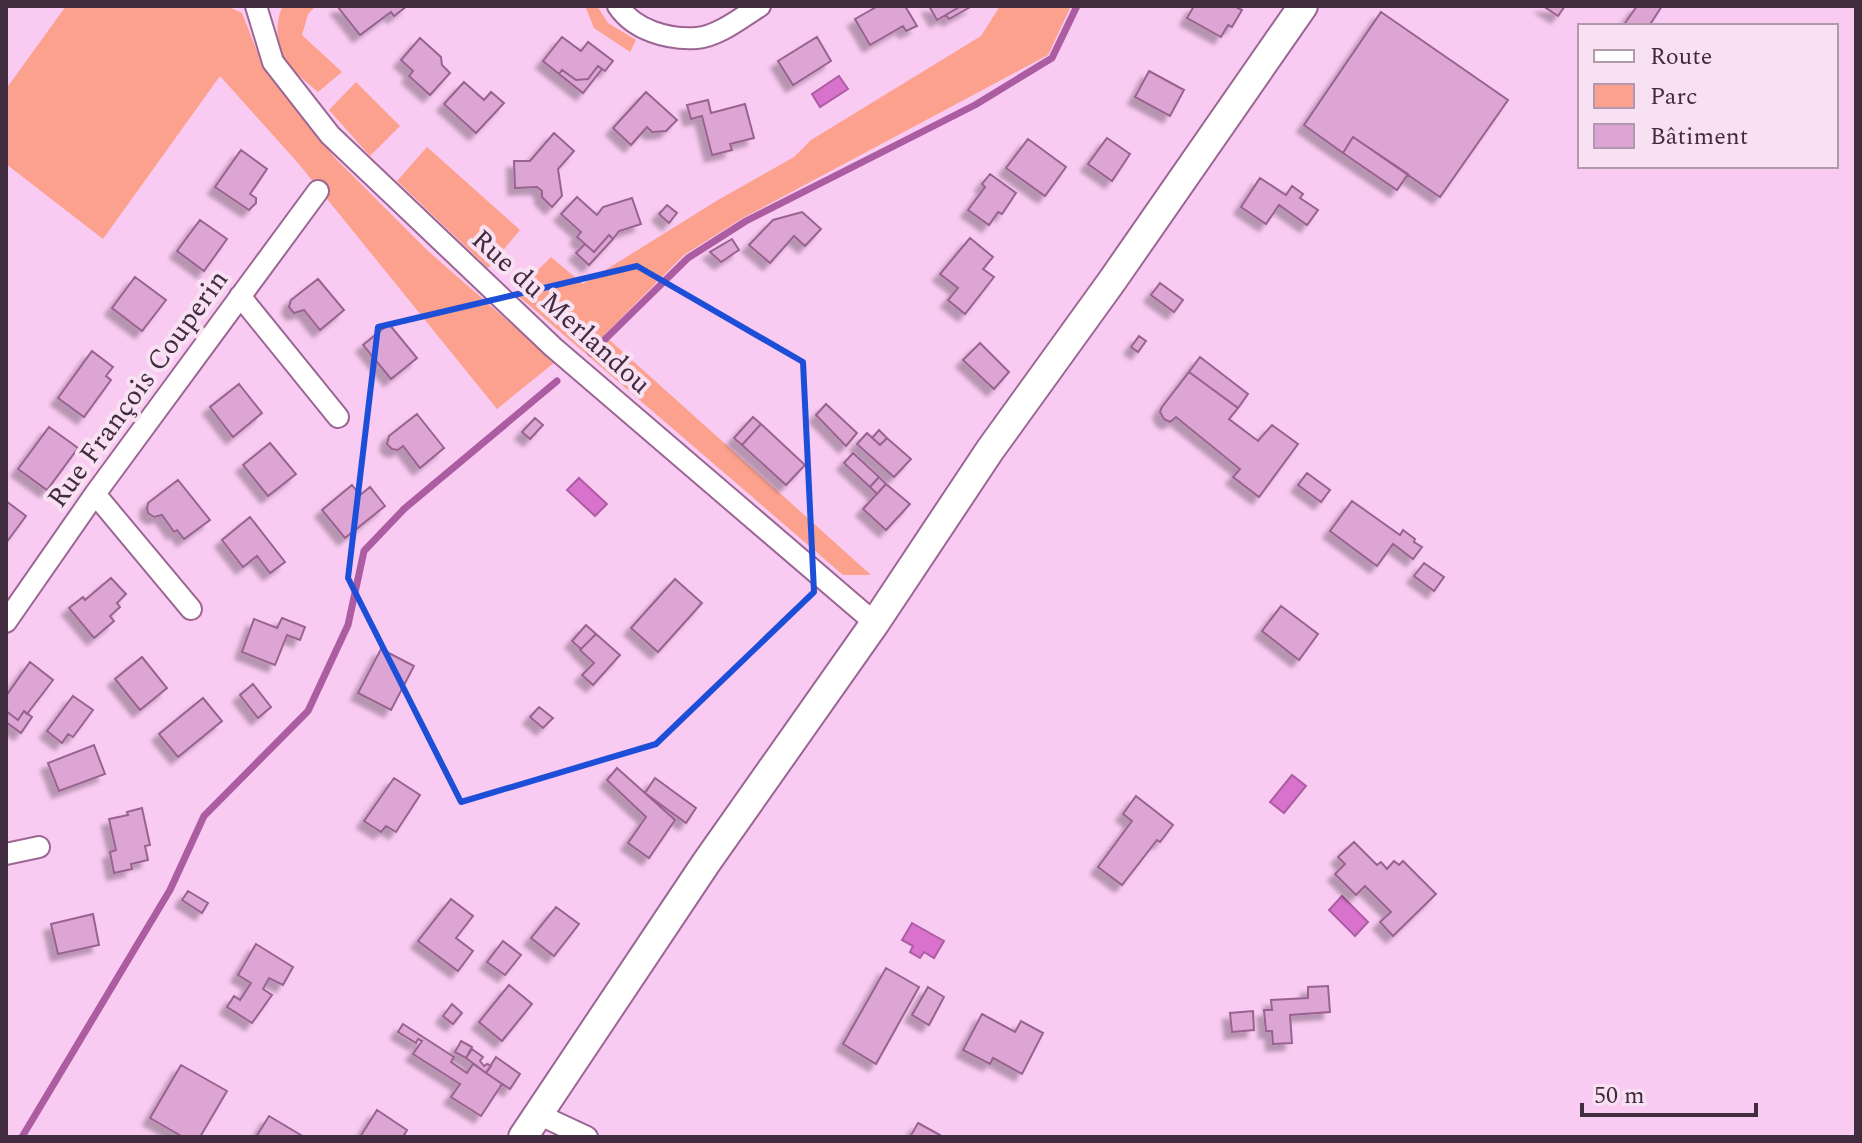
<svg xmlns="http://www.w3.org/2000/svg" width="1862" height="1143" viewBox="0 0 1862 1143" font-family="Spectral,serif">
  <defs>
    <filter id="shadow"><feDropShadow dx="-7" dy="7" stdDeviation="2" flood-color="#0004"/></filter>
  </defs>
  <rect width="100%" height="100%" fill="#facbf2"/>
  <path fill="#fba18e" d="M66,6H226L242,13L264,69L335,158L428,251L555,362L497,409L298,163L220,76L103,239L6,164V89Z
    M283,6H316L308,14L302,35L342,72L318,92C308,83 297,75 289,66C276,52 274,22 283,6Z
    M585,6H597L608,23L636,40L630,52L594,28Z
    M1000,6H1071L1048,55L741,219L684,255L604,335L871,575H843L515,293L551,257L583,284L718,200L794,157L811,140L981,36Z
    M356,82L400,126L370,156L329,110Z
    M427,147L520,230L488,268L397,181Z"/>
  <path fill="#d972cc" stroke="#ac5da2" stroke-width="2" d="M839,76L848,89L820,107L812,94Z
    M579,478L607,504L595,516L567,490Z
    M1292,775L1306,786L1284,813L1270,802Z
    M1342,896L1368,922L1355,936L1329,910Z
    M912,923L944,941L934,958L924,952L920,958L910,952L913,946L902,940Z"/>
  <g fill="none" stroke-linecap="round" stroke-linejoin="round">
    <path stroke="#ac5da2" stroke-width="7" d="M591,353L688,258L746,221L975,105L1052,58L1077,6
      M22,1137L170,890L204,816L308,711L348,625L364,551L404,509L557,381"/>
  </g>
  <path fill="#dda5d4" stroke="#986390" stroke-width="2" filter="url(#shadow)" d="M340,6H407L394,16L391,12L360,35L338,7Z
    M878,6H905L917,26L906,31L903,26L870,45L855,19Z
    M929,6H961L937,20Z
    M961,6H972L949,19L946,15Z
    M1194,6H1234L1242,10L1232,27L1228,25L1221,37L1187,18Z
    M1543,6H1565L1558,16Z
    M1637,6H1662L1649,26H1623Z
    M1381,12L1508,100L1440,197L1353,137L1343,153L1304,125Z
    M562,37L581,51L588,42L613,61L605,71L598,66L588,79L576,80L562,70L559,74L543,61Z
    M817,37L831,61L793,85L778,61Z
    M420,38L441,57L442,65L450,73L430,95L409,76L413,71L401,60Z
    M598,66L602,69L583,93L559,74L562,70L576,80L588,79Z
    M1149,71L1184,90L1170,116L1135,97Z
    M464,82L484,100L491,92L504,103L476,133L444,104Z
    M646,92L677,120L666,131L652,132L647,127L631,145L613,128Z
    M708,100L711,113L745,104L754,138L730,144L732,150L712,155L702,116L691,119L687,105Z
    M554,133L574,151L558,169L562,196L552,207L542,197V191L537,187L515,188L514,161H530Z
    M1353,137L1408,174L1397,190L1343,153Z
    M1107,138L1130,154L1112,181L1088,164Z
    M1028,139L1066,167L1045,196L1006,168Z
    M241,150L267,169L250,194L256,198V203L249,210L215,187Z
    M990,174L1016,193L1002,214L998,212L989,225L968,210L985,187L982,184Z
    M1260,178L1286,195L1292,186L1303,194L1300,198L1318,210L1307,225L1279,205L1266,224L1241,207Z
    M577,197L597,215L603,207L632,198L641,224L619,231L613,239L609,235L594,252L577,237L581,232L561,214Z
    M667,205L677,213L669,223L659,214Z
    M802,212L821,229L805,246L794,236L770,263L749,245L773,220Z
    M200,220L227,239L204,271L177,251Z
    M609,235L613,239L589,265L576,253L585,244L594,252Z
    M970,238L993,257L983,269L994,277L965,314L948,300L958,288L940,274Z
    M732,239L739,250L721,262L710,252Z
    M135,277L166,300L142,331L112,308Z
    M318,279L344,310L320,330L304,310L294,313L289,307L291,300Z
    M1160,283L1183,300L1174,312L1151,295Z
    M389,324L417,358L391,379L363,345Z
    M1139,336L1146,341L1138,352L1131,347Z
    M980,343L1009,372L994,389L963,360Z
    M92,351L113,367L106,376L111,380L84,417L58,398Z
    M1200,357L1248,394L1238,408L1189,372Z
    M1189,372L1238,408L1229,419L1258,441L1272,425L1298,444L1259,497L1233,477L1240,469L1176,417L1170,422L1164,419L1160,412L1162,407Z
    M239,384L262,413L233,437L210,407Z
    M826,404L857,433L846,446L816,415Z
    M417,414L444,448L420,468L403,446L398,450L392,449L387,444L389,436Z
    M753,417L761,424L742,445L734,438Z
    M535,418L543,425L530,439L522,432Z
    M761,424L805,465L786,485L742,445Z
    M49,427L78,448L47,490L18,469Z
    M879,430L887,438L880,445L872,438Z
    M867,433L880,445L887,438L911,459L894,477L857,444Z
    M270,443L296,474L268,496L243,465Z
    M853,453L879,477L870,487L844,463Z
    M1307,473L1330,490L1321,502L1298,485Z
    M879,477L886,484L877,494L870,487Z
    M178,480L210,520L184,539L177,530L174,532L162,515L154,517L148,513L147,508L148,503Z
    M886,484L910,504L886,530L863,509Z
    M352,485L360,495L370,487L385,506L345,538L322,510Z
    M6,501L26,516L6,543Z
    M1352,501L1400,535L1403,530L1415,539L1414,542L1422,547L1413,559L1393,544L1377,566L1330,531Z
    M250,517L285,562L270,573L257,556L243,567L222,540Z
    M1424,563L1444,577L1434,591L1414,576Z
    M111,578L126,594L117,603L120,607L110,616L114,621L94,638L69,608L83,597L85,600Z
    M675,579L702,603L658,652L631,628Z
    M1281,606L1318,634L1299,660L1262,631Z
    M282,618L305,627L300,640L287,635L275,665L242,652L254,619L277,628Z
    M586,625L596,634L581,649L572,641Z
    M596,634L620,655L593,685L582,675L594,663L580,650Z
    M381,649L414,666L391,710L358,693Z
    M142,657L167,688L140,710L115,679Z
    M30,662L53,680L27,714L24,711L18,720L6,711V696Z
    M253,684L271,707L258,718L240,695Z
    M73,696L93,710L73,737L68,734L62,743L47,731Z
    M203,698L222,721L178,757L159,734Z
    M539,707L553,718L543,728L530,717Z
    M6,711L18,720L24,711L32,717L21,733L6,722Z
    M94,745L105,774L59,791L48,763Z
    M617,768L675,820L649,858L628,843L646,817L607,780Z
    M394,778L420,795L396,832L386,826L381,832L364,821Z
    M655,778L696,808L686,823L645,793Z
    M1136,796L1173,825L1160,842L1157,840L1122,885L1098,867L1132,821L1123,814Z
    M142,808L150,845L145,846L148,860L131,864L132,869L114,873L110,852L116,850L109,819L128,815L127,812Z
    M1354,842L1377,865L1381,862L1387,869L1394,861L1399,865L1403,861L1436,894L1393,936L1380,922L1391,912L1365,886L1356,895L1335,874L1345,864L1338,857Z
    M188,891L208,903L202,913L182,900Z
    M451,899L473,916L456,938L473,951L458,971L418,941Z
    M556,907L579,924L554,956L531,938Z
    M93,914L99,945L58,954L51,924Z
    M503,941L521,955L505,975L487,962Z
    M256,944L293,967L283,985L269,978L263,989L272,995L252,1023L227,1007L234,996L240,1000L251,983L238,975Z
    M886,968L919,987L876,1064L843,1044Z
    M509,985L532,1004L502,1041L479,1022Z
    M1328,986L1330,1012L1290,1015L1292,1043L1273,1044L1272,1031H1266L1264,1010H1272L1271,1000L1308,998V987Z
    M928,987L944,997L929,1025L912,1015Z
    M452,1004L462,1013L453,1024L443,1016Z
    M1253,1011L1254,1030L1232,1032L1230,1013Z
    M982,1014L1015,1032L1021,1021L1043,1033L1022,1074L993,1058L990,1064L963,1050Z
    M403,1024L454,1057L451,1062L467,1073L473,1064L502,1084L481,1116L451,1097L460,1084L413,1054L422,1041L418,1039L416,1043L398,1032Z
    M461,1041L472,1047L466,1058L455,1052Z
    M472,1049L483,1057L480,1061L484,1066L487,1064L491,1066L486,1073L466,1058Z
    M496,1057L520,1074L510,1089L486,1073Z
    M181,1065L227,1091L200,1137H183L150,1118Z
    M377,1110L407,1130L403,1137H360Z
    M269,1116L304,1137H256Z
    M918,1123L940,1135L939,1137H910Z"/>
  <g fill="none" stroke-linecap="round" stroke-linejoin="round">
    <g stroke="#9b6693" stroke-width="24">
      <path id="minor" d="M256,6L273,62L330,135L553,347L875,623
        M618,6C634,30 668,40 697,38C719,36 742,17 760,6
        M240,296L338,417
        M95,494L191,609
        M6,622L95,494L318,191
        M6,854L39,847
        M540,1115L587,1137"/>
    </g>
    <g stroke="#9b6693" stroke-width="32">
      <path id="secondary" d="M523,1137L706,863L875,623L990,450L1112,281L1303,6"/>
    </g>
    <use href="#minor" stroke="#fff" stroke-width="20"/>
    <use href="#secondary" stroke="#fff" stroke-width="28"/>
  </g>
  <path fill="none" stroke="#1d4ed8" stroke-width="6" stroke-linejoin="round" d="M637,266L803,362L814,592L656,744L461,802L348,578L378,327Z"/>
  <g text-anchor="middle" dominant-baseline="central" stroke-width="8" stroke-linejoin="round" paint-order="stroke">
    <g font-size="28" fill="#422c3f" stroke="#f9e1f4">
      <text transform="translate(561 312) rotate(42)">Rue du Merlandou</text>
      <text transform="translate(138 389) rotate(-54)">Rue François Couperin</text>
    </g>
  </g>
  <rect width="1862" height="1143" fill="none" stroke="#422c3f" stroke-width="16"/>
  <rect x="1578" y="24" width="260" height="144" fill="#f9e1f4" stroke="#b099ac" stroke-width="2"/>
  <rect x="1594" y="50" width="40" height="12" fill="#ffffff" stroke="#b099ac" stroke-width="2"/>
  <text x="1650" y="64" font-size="24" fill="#422c3f">Route</text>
  <rect x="1594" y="84" width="40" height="24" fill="#fba18e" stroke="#b099ac" stroke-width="2"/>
  <text x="1650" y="104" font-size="24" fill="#422c3f">Parc</text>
  <rect x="1594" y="124" width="40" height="24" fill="#dda5d4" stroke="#b099ac" stroke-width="2"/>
  <text x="1650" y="144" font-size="24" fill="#422c3f">Bâtiment</text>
  <path d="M1582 1103v12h174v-12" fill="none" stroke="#422c3f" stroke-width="4"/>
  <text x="1594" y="1103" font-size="24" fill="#422c3f" stroke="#f9e1f4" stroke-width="6" paint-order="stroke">50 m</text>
</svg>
